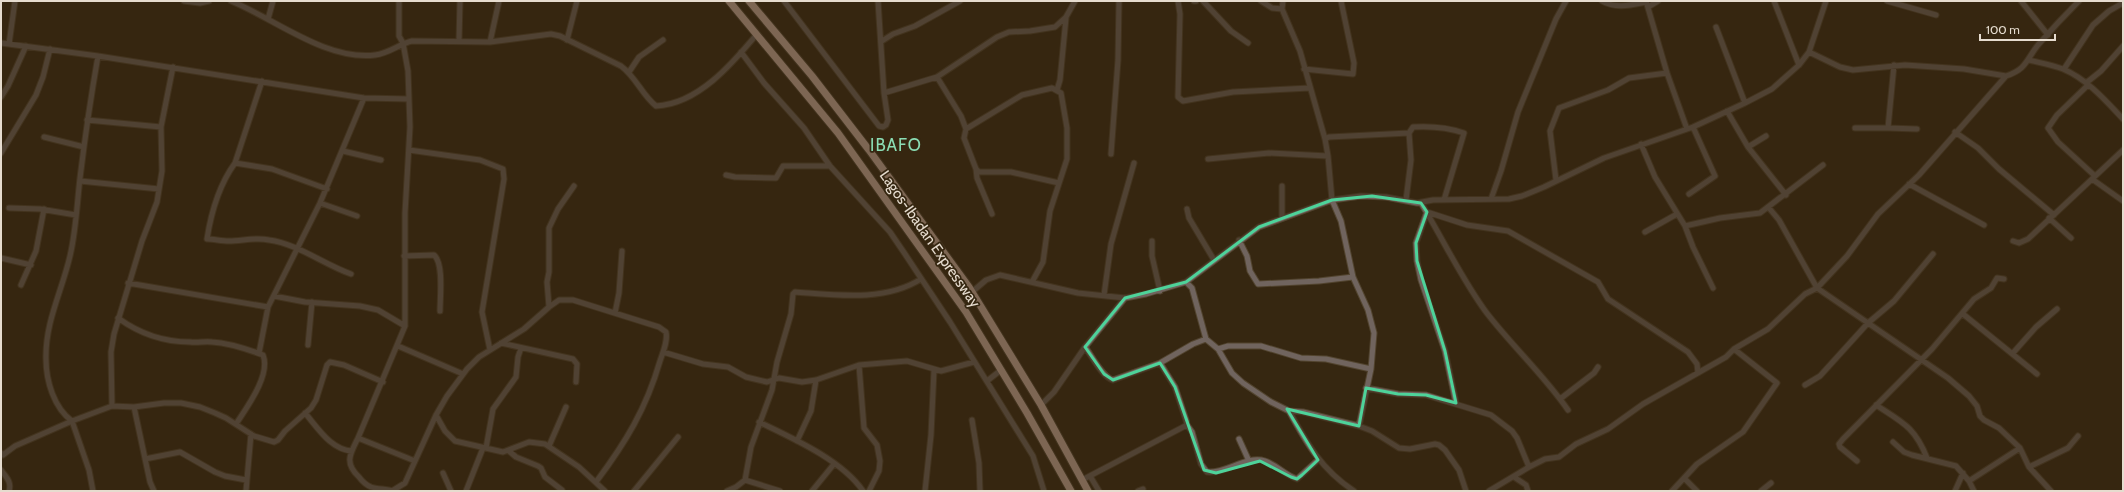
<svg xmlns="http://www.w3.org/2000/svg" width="2124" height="492" viewBox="0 0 2124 492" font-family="Cabin,sans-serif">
  <rect width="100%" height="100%" fill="#362711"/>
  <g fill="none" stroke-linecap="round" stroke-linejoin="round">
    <g stroke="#52442f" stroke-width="7">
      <path id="minor" d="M184,1L200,3L209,1
        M231,1C275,19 326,61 375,55C390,53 399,44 412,41L490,42L551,34L560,36L621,66C636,77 642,95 656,106C698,104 732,64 757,34
        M399,1V36L403,43L408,71L410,127L405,213V326L358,438L415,461
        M784,1L879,126L883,127L886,125L888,120L884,93L878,1
        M1178,1L1180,14L1178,97L1183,101L1233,92L1310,88
        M1194,1H1196
        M1203,1L1231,31L1248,43
        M1261,1L1272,8L1282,9
        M1283,1L1282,9L1300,51L1325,139
        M1602,1C1616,9 1631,5 1646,2
        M1646,1L1667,73L1687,129
        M1774,1L1799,65
        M1887,1L1936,15
        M2021,1L2048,35
        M1648,7L1658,1
        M268,19L273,1
        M1716,27L1745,103
        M567,40L577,1
        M459,41L460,1
        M882,41L893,34L915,26L960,1
        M490,42L499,1
        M1,43L98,56L364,98L409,99
        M9,44L15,1
        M741,52L764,83L804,128L830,166L890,232L905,254L950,322L1033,456L1044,491
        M1809,52L1840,67L1853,70L1905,65L1964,69L2006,76
        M98,56C91,96 85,137 80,178C77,204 76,231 70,256C62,291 45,322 46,359C46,381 54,408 72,421L112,406L134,407L164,403H181L200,407L215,413L226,418L254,436L274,442L278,440L285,431L311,408L316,400L327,365L330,362L344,365L383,382
        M2029,60C2041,63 2052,65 2063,69C2087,79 2106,101 2123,119
        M1304,69L1353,74L1354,63L1341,1
        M2064,69L2093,25L2109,11L2123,3
        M629,72L639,57L663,40
        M937,77L961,116L966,129L964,138L976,169L979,172H1011L1059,183
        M262,81L235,163C219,185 211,213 207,239C214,239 221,241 229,241C242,241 255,237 269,240C298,244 323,264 351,274
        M2086,83L2101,71L2123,46
        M2088,85L2057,115L2048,128L2058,142L2095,176
        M1057,90L1060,80L1066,18
        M884,93L937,77L997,37L1009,32L1030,31L1055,27L1066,17L1075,1
        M1,97L8,86L26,46
        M1727,111L1748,147L1766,136
        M87,120L161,127
        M1855,128H1888L1894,65
        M1888,128L1917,129
        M966,129L1022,95L1052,88L1061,93L1067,128V159L1050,211L1043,262L1032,282
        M1955,132L1978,148L1999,169L2054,215
        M1409,133L1413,127C1430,126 1447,127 1464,133L1444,200
        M44,137L84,147
        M1641,144L1655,177L1685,226L1693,247L1713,288
        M1748,147L1786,195
        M409,150L480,160L503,169L504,179L482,312L490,350
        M343,151L381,160
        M1,153L36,95L43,77L50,49
        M1111,154L1118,60L1119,1
        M1328,156L1332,200L1341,221L1353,277L1368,310L1374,333L1371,369L1359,426
        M1208,159L1269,153L1328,156L1325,139L1329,137L1409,133L1411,160L1406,200
        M235,163L272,169L327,189
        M976,169L977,178L992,214
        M726,175L735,177L776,178L783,166H830
        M2092,179L2123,201
        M1556,180L1550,131L1559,108L1608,90L1629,78L1667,73
        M80,181L159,189
        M1909,184L1984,225
        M1282,186V218
        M1689,194L1715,176L1693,127
        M1491,199L1501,171L1518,112L1556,19L1566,1
        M320,203L357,216
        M1421,203C1443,239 1461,278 1486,312C1512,346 1544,375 1568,410
        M9,208L40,209L76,215
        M1769,208L1779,220L1817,288L1948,378L1969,396L1977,406L1980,416L1984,420L1999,428L2020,448L2029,467L2051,491
        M1187,209L1189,218L1214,260
        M2049,218L2071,238
        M1685,226L1720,218L1760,213L1823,165
        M1645,232L1677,214
        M1239,240L1247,256L1250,271L1258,284L1319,281L1353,277
        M1152,241V256L1160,291
        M2013,241L2019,243L2028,239L2123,150
        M404,256L434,255C444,263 440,298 440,311
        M1,258L31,265
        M1186,282L1192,288L1206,339L1218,349L1232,373L1243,383L1271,402L1289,411L1303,412L1359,426L1372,431L1399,448L1410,449L1435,444L1439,445L1445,450L1459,470L1466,491
        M128,283L268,307
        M21,285L36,251L44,209
        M972,292L986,280L1000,275L1078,293L1125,298L1146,294L1186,282L1259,227L1332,200L1361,196L1386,197L1417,203L1433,200L1509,199L1522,196L1544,187L1604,158L1693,127L1745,103L1772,89L1799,65L1809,52L1826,1
        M1104,295L1111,244L1134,163
        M274,296L305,302L360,306L378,310L405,326
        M549,307L559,300H573L659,327L666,332C668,341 663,352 660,361C646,409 626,442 596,482
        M615,313L619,293L622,251
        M1963,314L2037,374
        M118,318C140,334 163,342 190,342C198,343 205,341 212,342C229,343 247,349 263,355C271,375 247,407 236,424
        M501,343L573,359L577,364L576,382
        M308,345L312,302
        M398,346L463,374
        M1085,347C1092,356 1102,377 1113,380L1160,363L1193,344L1206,339
        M1218,349L1228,346H1261L1301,358L1326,359L1371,369
        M663,352L703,364L728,367L746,377L767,382L779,378L802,382L816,380L859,365L907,361L941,371L974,362
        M259,353L268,307L320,203L364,98
        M2013,353L2036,327L2057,309
        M1160,363L1175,387L1186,420L1187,425L1192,432L1201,464L1207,472C1226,474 1246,455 1265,461C1277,465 1285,475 1297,479L1318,460
        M859,365L864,428L877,445L880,461L879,471L869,491
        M987,381L1001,370
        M1805,385L1820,376L1868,323L1894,301L1933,254
        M1366,388L1398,394L1426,395L1491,415L1512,431L1517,438L1529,467
        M1560,399L1594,373L1598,367
        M1456,403L1445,351L1421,280L1417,261L1416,243L1427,212L1467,225L1508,231L1598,282L1608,299L1688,352L1697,364L1698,373
        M1041,405L1054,392L1085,347L1125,298
        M1876,405C1902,422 1915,427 1927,458
        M112,406L111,352L114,334L142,241L157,202L162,171L161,127L173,67
        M134,407L150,482L154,491
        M1289,411C1307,444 1322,470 1354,491
        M305,413C318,428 331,450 352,451
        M436,415L445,431L455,441L503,452L529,442L545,444L579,467L605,491
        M972,420L979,463L980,491
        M759,422C792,438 842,460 863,491
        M358,438C350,454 344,463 359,477C362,481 366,485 371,487C377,489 386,489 393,491
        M1239,439L1249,461
        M797,441L811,411L816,380
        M1893,442L1904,452L1912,455L1956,466L1969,481L1974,491
        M549,446L566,407
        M486,448L493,409L516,377L518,357L521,348
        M509,451L516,457L538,466L541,468L545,477L562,490
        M1,453L3,455L15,446L72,421L89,470L93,491
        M145,459L180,452L215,472L225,476L246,480
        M1857,461L1840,447L1839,444L1843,439L1932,349L1974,299L1991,288L1997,278L2004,279
        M2029,467L2068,448L2078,436
        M1,470C6,477 12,482 9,491
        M443,473L451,491
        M1090,476L1099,491
        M1514,477L1526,485L1528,491
        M1685,479L1697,491
        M745,480L780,491
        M1082,480L1187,425
        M1969,481L2020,448
        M246,491L251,434
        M392,491L405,483L436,415L447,396L467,369L479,357L524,329L549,307L547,282L549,272V228L558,209L574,186
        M466,491L483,448
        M634,491L678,437
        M727,491L736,487L745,480L751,447L772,390L777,362L791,314L793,294L795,292C836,295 885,302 921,279
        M812,491L834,464
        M925,491L931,435L934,370
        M1138,491L1143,489
        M1489,491L1529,467L1545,459L1559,457L1576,444L1608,429L1643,404L1726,357L1734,349L1768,329L1805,294L1817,288L1847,256L1878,214L1919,175L2006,76C2027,69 2026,60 2038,45C2051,30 2065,15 2079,1
        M1672,491L1697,464L1743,432L1777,383L1734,349
        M1761,491L1771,483
        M1955,491L1963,473"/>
    </g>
    <g stroke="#52442f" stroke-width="9">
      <path id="highway" d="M729,1L838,133L966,312L1027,413L1071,491
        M749,1L812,76L869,150L969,287L1041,405L1088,491"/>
    </g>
    <use href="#minor" stroke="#70645e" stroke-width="5"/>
    <use href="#highway" stroke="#d3b4a5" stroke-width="7"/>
  </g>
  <path d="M0 0H2124V492H0ZM1372,196L1421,203L1427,212L1416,243L1417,261L1445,351L1456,403L1426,395L1398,394L1366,388L1359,426L1287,409L1318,460L1302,475L1297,479L1291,477L1260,461L1216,473L1204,470L1175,387L1160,363L1113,380L1104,374L1085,347L1125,298L1186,282L1259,227L1332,200Z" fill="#362711" fill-opacity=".55" fill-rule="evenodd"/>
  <path fill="none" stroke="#4ed39a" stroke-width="3" stroke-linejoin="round" d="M1372,196L1421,203L1427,212L1416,243L1417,261L1445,351L1456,403L1426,395L1398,394L1366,388L1359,426L1287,409L1318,460L1302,475L1297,479L1291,477L1260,461L1216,473L1204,470L1175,387L1160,363L1113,380L1104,374L1085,347L1125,298L1186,282L1259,227L1332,200Z"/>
  <g text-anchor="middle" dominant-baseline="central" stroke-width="3.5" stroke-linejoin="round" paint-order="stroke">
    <g font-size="15" fill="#e6dccf" stroke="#362711">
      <text transform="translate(930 239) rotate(55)">Lagos-Ibadan Expressway</text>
    </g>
    <g font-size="17" letter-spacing="1" fill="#8bddb4" stroke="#362711">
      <text x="896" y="145">IBAFO</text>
    </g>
  </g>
  <rect width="2124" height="492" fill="none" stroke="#e6dccf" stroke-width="4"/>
  <path d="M1980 34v6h75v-6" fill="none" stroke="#e6dccf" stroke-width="2"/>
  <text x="1986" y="34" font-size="12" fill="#e6dccf" stroke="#362711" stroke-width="3" paint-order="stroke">100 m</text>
</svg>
